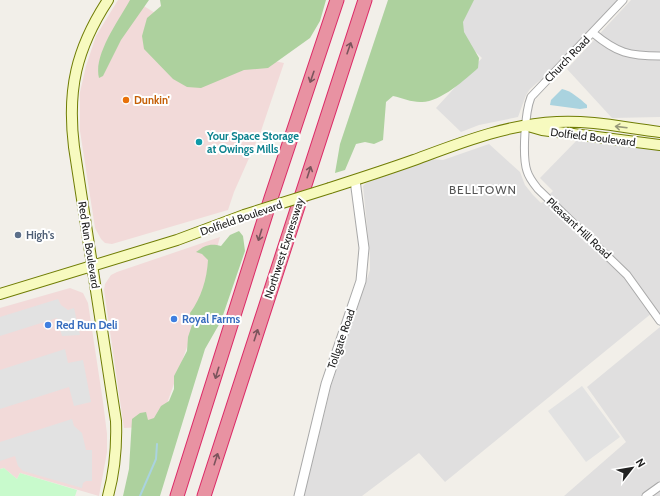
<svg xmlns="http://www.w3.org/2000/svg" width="660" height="496" viewBox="0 0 660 496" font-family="Cabin,sans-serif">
  <rect width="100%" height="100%" fill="#f2efe9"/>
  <path fill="#e0dfdf" d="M464,0H618L562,61L530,89L526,95L518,117L479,125L461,132L436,108L482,58L447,25Z
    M631,0H660V117L612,118L567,69Z
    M578,139L660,148V315L629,272L549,195L553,191L540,178Z
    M489,144L520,172L525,185L533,195L541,203L545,201L614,265L652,313L445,482L419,453L362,496H304L331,386L370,270V257L363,186L366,183L430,159L443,160Z
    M660,327V496H564L626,442L587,387Z"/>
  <path fill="#f2dad9" d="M118,0H134L212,48L284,63L261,131L234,192L228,210L112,244L105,243L101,239L95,228L80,131V92L86,66L96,36Z
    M220,237L198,316L159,426L124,428L104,290L105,284L111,275L117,272Z
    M70,288L83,293L88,303L103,402L107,434V452L99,496L20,473L17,479L4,468L0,469V308Z"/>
  <path fill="#add19e" d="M130,0H149L121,40L103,76L99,78C93,55 119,20 130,0Z
    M160,0H326L320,21L310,38L268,68L244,70L201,88L187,87L173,79L144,49L142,36L147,18L161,6Z
    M388,0H474L463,22L464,32L479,58L478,68C466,79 438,104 420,102C411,102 402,98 393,96L386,102L383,140L374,144L365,142L356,144L345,170L335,173L340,144Z
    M239,231L243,236L245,251L221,321L205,349L160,496H123L129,469L132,419L140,413L146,412L148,420L154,418L161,406L169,401L174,389V376L187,351L188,337L192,325L190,313C201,298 207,279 208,260L202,254L196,252C205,245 211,243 221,246L230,235Z"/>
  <path fill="#c8facc" d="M4,468L17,479L20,473L77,490L75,496H0V469Z"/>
  <path fill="#e2e2e2" d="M58,299L61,305L68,310L74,308L80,335L62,336L57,318L0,336V317Z
    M65,349L68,363L83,360L91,402L74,406L69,387L0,409V370Z
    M582,386L620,437L586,462L548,411Z
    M72,419L74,426L82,433L86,450H92V481H86L83,483L82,488L23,471L18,466L15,456L0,461V442Z"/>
  <path fill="#aad3df" d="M562,89C571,91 579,98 587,105V108L580,109L550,105L551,100Z"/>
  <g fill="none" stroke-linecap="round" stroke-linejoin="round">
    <path stroke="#aad3df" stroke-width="2" d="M140,496L156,459L157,444"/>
    <g stroke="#a9a9a9" stroke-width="9">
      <path id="minor" d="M623,0L531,97C525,112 522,156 527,171C529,178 534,184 538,189L627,275L660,321
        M593,33C617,53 629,56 660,56
        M646,496L660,486"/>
    </g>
    <g stroke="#a9a9a9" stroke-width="11">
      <path id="tertiary" d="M299,496L326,384L361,281L364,248L355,180"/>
    </g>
    <g stroke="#707d05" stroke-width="12">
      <path id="secondary" d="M108,0C76,49 67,90 74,147L116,421C117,448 115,470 108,496
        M528,126L542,130L660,145
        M330,188C358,179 386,170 414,160C460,143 507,124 557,122C591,120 626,128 660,132
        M0,294L177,240L244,215"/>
    </g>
    <g stroke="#dc2a67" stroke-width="15">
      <path id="motorway" d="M177,496L271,198L337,0
        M204,496L365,0"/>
    </g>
    <use href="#minor" stroke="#fff" stroke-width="7"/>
    <use href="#tertiary" stroke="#fff" stroke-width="9"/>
    <use href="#secondary" stroke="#f7fabf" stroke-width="10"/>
    <use href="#motorway" stroke="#e892a2" stroke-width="13"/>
    <g stroke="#707d05" stroke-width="12" stroke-linecap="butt">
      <path id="secondary-bridge" d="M244,215L330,188"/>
    </g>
    <use href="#secondary-bridge" stroke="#f7fabf" stroke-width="10"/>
  </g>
  <defs><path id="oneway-shaft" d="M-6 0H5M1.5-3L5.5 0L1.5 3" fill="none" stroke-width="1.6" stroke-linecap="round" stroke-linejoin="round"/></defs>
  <g stroke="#7b545c">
    <use href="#oneway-shaft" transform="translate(349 48) rotate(-71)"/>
    <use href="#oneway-shaft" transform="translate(312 77) rotate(109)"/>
    <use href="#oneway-shaft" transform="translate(309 172) rotate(-72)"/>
    <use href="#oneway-shaft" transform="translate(260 235) rotate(107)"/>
    <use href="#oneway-shaft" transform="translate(256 335) rotate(-72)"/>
    <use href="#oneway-shaft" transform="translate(217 373) rotate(107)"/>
    <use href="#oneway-shaft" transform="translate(216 459) rotate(-72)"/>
  </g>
  <use stroke="#979978" href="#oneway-shaft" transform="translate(621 127) rotate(-173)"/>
  <circle fill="#e8710a" stroke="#fff" stroke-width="1.5" cx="126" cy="100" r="4"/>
  <circle fill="#0f9aa8" stroke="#fff" stroke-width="1.5" cx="199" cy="142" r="4"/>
  <circle fill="#5c6f8a" stroke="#fff" stroke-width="1.5" cx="18" cy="235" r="4"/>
  <g fill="#3f7fe0" stroke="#fff" stroke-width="1.5">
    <circle cx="174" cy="319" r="4"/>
    <circle cx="48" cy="325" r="4"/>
  </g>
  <g text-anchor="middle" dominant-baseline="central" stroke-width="4" stroke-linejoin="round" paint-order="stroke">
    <g font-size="11" fill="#222" stroke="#fff">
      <text transform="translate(567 59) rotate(-46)">Church Road</text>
      <text transform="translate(593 137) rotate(7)">Dolfield Boulevard</text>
      <text transform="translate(241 218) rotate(-19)">Dolfield Boulevard</text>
      <text transform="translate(579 228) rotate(43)">Pleasant Hill Road</text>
      <text transform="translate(89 245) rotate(81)">Red Run Boulevard</text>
      <text transform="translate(284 248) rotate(-72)">Northwest Expressway</text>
      <text transform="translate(341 339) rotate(-71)">Tollgate Road</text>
    </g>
    <g font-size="11" font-weight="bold" fill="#c56008" stroke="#fff" text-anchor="start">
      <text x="134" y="100">Dunkin'</text>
    </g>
    <g font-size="11" font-weight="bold" fill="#0d838f" stroke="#fff" text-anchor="start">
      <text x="207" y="136">Your Space Storage<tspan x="207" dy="13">at Owings Mills</tspan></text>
    </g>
    <g font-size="11" font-weight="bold" fill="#4e5e75" stroke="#fff" text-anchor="start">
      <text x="26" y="235">High's</text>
    </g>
    <g font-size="11" font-weight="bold" fill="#366cbe" stroke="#fff" text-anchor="start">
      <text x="182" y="319">Royal Farms</text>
      <text x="56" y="325">Red Run Deli</text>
    </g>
    <g font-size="12" letter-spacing="1" fill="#555" stroke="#fff">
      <text x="483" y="189">BELLTOWN</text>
    </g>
  </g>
  <g transform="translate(632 468) rotate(59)" stroke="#ffffff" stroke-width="3" paint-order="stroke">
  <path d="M0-3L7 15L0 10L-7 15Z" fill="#222222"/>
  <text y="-6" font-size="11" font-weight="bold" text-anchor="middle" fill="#222222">N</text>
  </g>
</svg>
